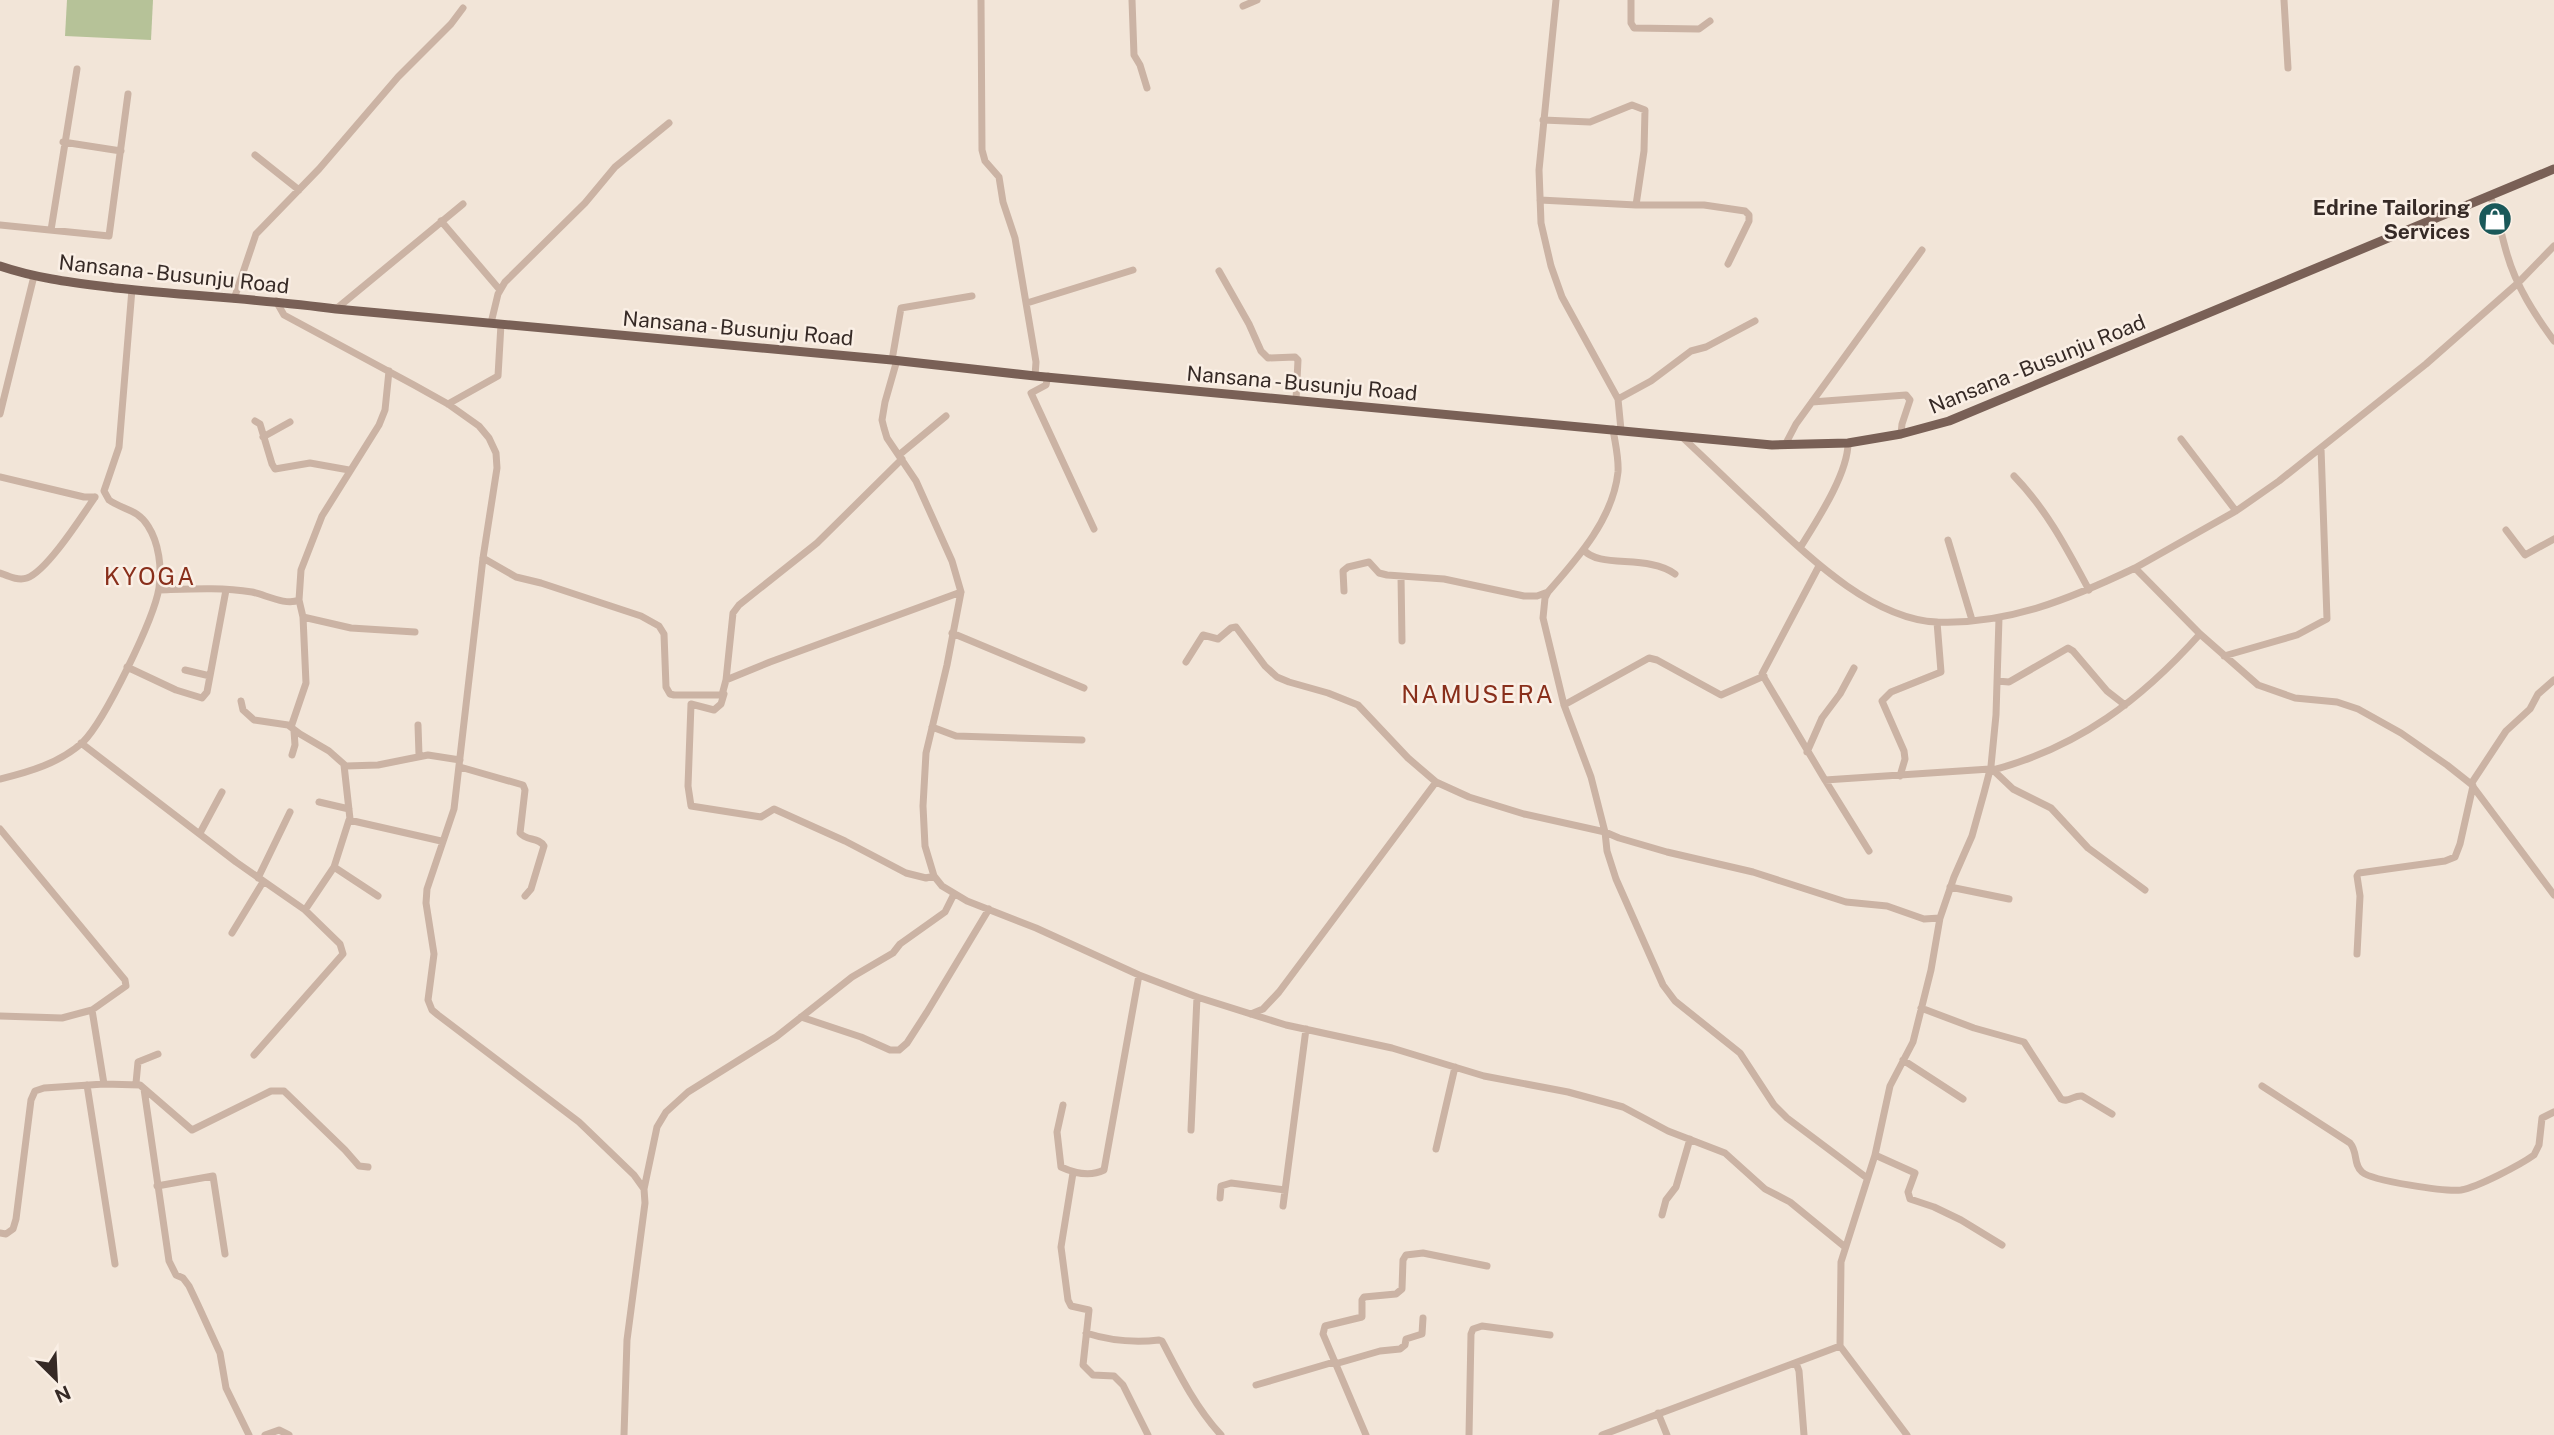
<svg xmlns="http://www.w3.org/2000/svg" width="2554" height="1435" viewBox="0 0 2554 1435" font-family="'Public Sans',sans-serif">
  <rect width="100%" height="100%" fill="#f2e5d8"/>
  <path fill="#b6c298" d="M67,0H153L151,40L65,36Z"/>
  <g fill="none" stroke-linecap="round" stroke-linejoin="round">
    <path stroke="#cbb3a4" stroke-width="7" d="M981,0L982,150L985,161L999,177L1003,202L1015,238L1036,362L1035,376
      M1132,0L1134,55L1140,65L1147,88
      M1556,0L1539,170L1541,223L1551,266L1562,297L1618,399L1621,430
      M1631,0V23L1634,28L1699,29L1710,21
      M2284,0L2288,68
      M1243,6L1257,0
      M1543,120L1590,122L1632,105L1645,110L1644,151L1636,205
      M63,142L121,151
      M255,155L299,190
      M2490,196C2498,215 2501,234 2507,254C2516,286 2535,315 2554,341
      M1540,200L1636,205H1704L1745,211L1749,215V221L1728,264
      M441,221L500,290
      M0,225L109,236L128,94
      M51,230L77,69
      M1219,271L1249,324L1261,351L1268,358L1295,357L1298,360L1296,400
      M234,299L256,234L319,169L398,77L451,24L463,8
      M276,301L284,315L414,385L448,404L479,426L489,438L496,453L497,468L483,558L454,809L427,889L426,903L434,954L428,1000L432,1010L438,1015L579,1122L634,1175L644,1189L645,1203L627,1340L624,1435
      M1027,303L1133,270
      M336,309L463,204
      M491,323L498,294L505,282L585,203L615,167L669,123
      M892,360L901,308L972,296
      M897,360L885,402L882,420L884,428L887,438L916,481L952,561L961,592L947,665L926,753L923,806L925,846L934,876L942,886L967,901L1036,928L1139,975L1197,997L1286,1025L1392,1048L1484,1076L1568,1092L1623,1107L1668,1131L1725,1153L1765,1189L1790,1202L1845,1247
      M1048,376L1046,385L1031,393L1094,529
      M1618,399L1651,381L1691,351L1706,347L1755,321
      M1812,402L1906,395L1910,400L1902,424L1901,434
      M448,404L498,376L501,324
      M0,414L34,276
      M255,421L260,424L272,464L275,469L310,463L349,470
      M1613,429C1615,443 1619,458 1618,472C1613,519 1578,558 1548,592L1545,598L1543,618L1564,705L1591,777L1605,832L1607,851L1616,879L1663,985L1675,1001L1740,1053L1774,1105L1787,1118L1867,1178
      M263,437L290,422
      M1682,437C1708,461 1733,486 1759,510C1805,553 1870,619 1937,622C2008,625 2072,598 2135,568L2200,634L2258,685L2295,698L2337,702L2358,709L2401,733L2447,765L2471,784L2554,895
      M2181,439L2236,511
      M1785,445L1796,424L1922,250
      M899,455L946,416
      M2014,476C2047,510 2067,549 2089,590
      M0,477L84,497H95
      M2506,530L2525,555L2554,539
      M1948,540L1972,620
      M1800,548C1816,522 1848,474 1848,443
      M1584,550C1599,569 1648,554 1675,574
      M483,558L516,577L541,583L641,616L659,626L664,634L666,687L670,694L674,695H722L726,680L770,662L961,592
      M1819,566L1762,674L1825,780L1990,769
      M2135,568L2236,511L2279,481L2426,364L2518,283L2554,246
      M0,573C8,576 18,581 27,578C47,571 82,516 95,497
      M1401,576L1402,641
      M159,590C190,589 221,587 252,592C266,595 286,606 299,600L301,570L322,516L379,425L385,410L389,371
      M1344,591L1343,571L1348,567L1369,562L1379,573L1387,575L1444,579L1524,596H1537L1548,592
      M303,617L351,628L415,632
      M952,633L1084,688
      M2224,656L2297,635L2327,619L2321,448
      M1186,662L1203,635L1218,639L1231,628L1236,627L1265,666L1277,677L1289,682L1328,693L1358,705L1408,758L1436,782
      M127,667L176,690L202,698L207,692L226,590
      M185,670L210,676
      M726,680L733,613L739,605L817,543L902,459
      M1997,681L2009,682L2068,648L2073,651L2107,691L2125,705
      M724,694L721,704L714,710L691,704L688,786L691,806L761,817L774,809L845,841L906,873L926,878L934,876
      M241,701L243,710L254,720L288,725L300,734L329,751L346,766L378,765L428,755L460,760
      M1564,705L1649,658L1657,660L1721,695L1764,676
      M418,725L419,755
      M291,727L306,683L303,617L299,600
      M932,727L956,736L1082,740
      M81,743L236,862L305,910L334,867L349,820L441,841
      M1807,752L1822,718L1840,694L1854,668
      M292,755L295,745L294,731
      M344,765L350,819
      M460,767L523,785L525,790L520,833C526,841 539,837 544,846L531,889L525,896
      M1993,770C2079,747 2141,700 2200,634
      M1993,770L2013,789L2051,808L2088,848L2145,890
      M1900,776L1905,759L1904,751L1882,701L1891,692L1941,672L1937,622
      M0,779C29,772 60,763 83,742C105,720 154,619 159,588C162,568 159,543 148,526C138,509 123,510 109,500L104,491L119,447L132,289
      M1825,780L1869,851
      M2471,784L2506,731L2530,709L2538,694L2554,680
      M319,802L349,809
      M0,829L125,980L126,986L92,1010L104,1084L140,1085L192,1130L271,1091H284L345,1150L359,1166L368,1167
      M200,833L222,792
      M334,867L378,896
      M258,878L290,812
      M1950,887L2009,899
      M232,933L263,882
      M2357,954L2360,896L2357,876L2359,873L2445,861L2455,857L2460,844L2473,786
      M1921,1008L1974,1028L2024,1042L2061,1099C2068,1103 2074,1095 2082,1096L2112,1114
      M1251,1014L1263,1009L1279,992L1436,782L1469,797L1524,814L1605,832L1619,838L1667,852L1753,872L1846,902L1887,906L1924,919L1940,918
      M0,1016L62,1018L92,1010
      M801,1017L861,1037L890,1050H899L907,1043L927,1012L989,909
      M254,1055L343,954L340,944L305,910
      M1903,1060L1963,1099
      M136,1083L138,1062L158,1054
      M87,1085L115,1264
      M2262,1086L2350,1143C2358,1152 2353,1164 2362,1172C2372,1181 2447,1192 2461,1190C2478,1187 2520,1165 2534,1155L2539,1145L2542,1118L2554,1112
      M144,1089L169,1261L176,1275L183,1278L189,1286L198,1305L220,1353L226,1388L249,1435
      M1063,1105L1057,1132L1061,1167C1074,1173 1090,1177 1104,1170L1139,975
      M1191,1130L1197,997
      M1436,1149L1455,1067
      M1875,1155L1915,1173L1908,1192L1910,1199L1934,1207L1961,1220L2002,1245
      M1073,1173L1061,1247L1068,1300L1071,1306L1089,1310L1083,1365L1093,1375L1114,1376L1123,1385L1148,1435
      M157,1186L213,1176L225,1254
      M644,1189L657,1127L666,1112L688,1092L776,1037L852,977L893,953L900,944L945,912L954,894
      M1220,1198L1221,1186L1231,1183L1285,1190
      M1283,1206L1306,1029
      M1662,1215L1666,1200L1676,1187L1690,1139
      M0,1233L6,1234L13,1229L16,1219L31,1100L35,1091L44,1088L104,1084
      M1086,1333C1111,1341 1133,1343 1159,1340L1162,1341C1179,1374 1196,1408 1221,1435
      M1796,1363L1799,1371L1804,1435
      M1335,1364L1380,1351L1400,1349L1405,1345L1406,1339L1422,1334L1423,1318
      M1256,1385L1334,1362
      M1658,1413L1667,1435
      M265,1435L279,1430L289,1435
      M1366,1435L1323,1334L1325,1326L1362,1317V1300L1364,1297L1396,1294L1402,1289L1403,1260L1406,1255L1423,1253L1487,1266
      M1469,1435L1471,1334L1473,1329L1482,1326L1550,1335
      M1602,1435L1840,1346
      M1907,1435L1840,1346L1841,1262L1875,1155L1890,1086L1913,1042L1931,970L1940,918L1954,877L1972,836L1984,793L1991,766L1996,715L1999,618"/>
    <path stroke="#796056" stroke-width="9" d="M0,266C38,279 77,283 116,288C189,296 263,299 336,309L892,360L1035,376L1772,445L1848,443L1901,434L1949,421L2554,169"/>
  </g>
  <defs>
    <g id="shop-disc" transform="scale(1.75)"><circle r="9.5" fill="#1a5859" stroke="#faefe5"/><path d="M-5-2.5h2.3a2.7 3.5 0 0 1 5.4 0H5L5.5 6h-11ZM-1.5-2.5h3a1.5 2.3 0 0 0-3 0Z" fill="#fff"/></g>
  </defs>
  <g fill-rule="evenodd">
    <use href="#shop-disc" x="2495" y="219"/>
  </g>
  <g text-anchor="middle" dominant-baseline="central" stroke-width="5" stroke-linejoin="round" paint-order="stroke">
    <g font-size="21" font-weight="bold" fill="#362a26" stroke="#faefe5" text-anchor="end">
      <text x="2470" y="207">Edrine Tailoring<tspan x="2470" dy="24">Services</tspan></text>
    </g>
    <g font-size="21" fill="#362a26" stroke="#faefe5">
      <text transform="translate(174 274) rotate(6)">Nansana - Busunju Road</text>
      <text transform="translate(738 328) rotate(5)">Nansana - Busunju Road</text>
      <text transform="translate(2037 364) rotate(-22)">Nansana - Busunju Road</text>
      <text transform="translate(1302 383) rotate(5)">Nansana - Busunju Road</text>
    </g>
    <g font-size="24" letter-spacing="2" fill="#892f1b" stroke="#faefe5">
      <text x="150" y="576">KYOGA</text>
      <text x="1478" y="694">NAMUSERA</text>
    </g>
  </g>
  <g transform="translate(56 1379) rotate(156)" stroke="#faefe5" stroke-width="5" paint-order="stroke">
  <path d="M0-5L12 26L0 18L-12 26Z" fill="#362a26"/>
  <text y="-10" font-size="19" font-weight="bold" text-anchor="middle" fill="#362a26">N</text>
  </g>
</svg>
